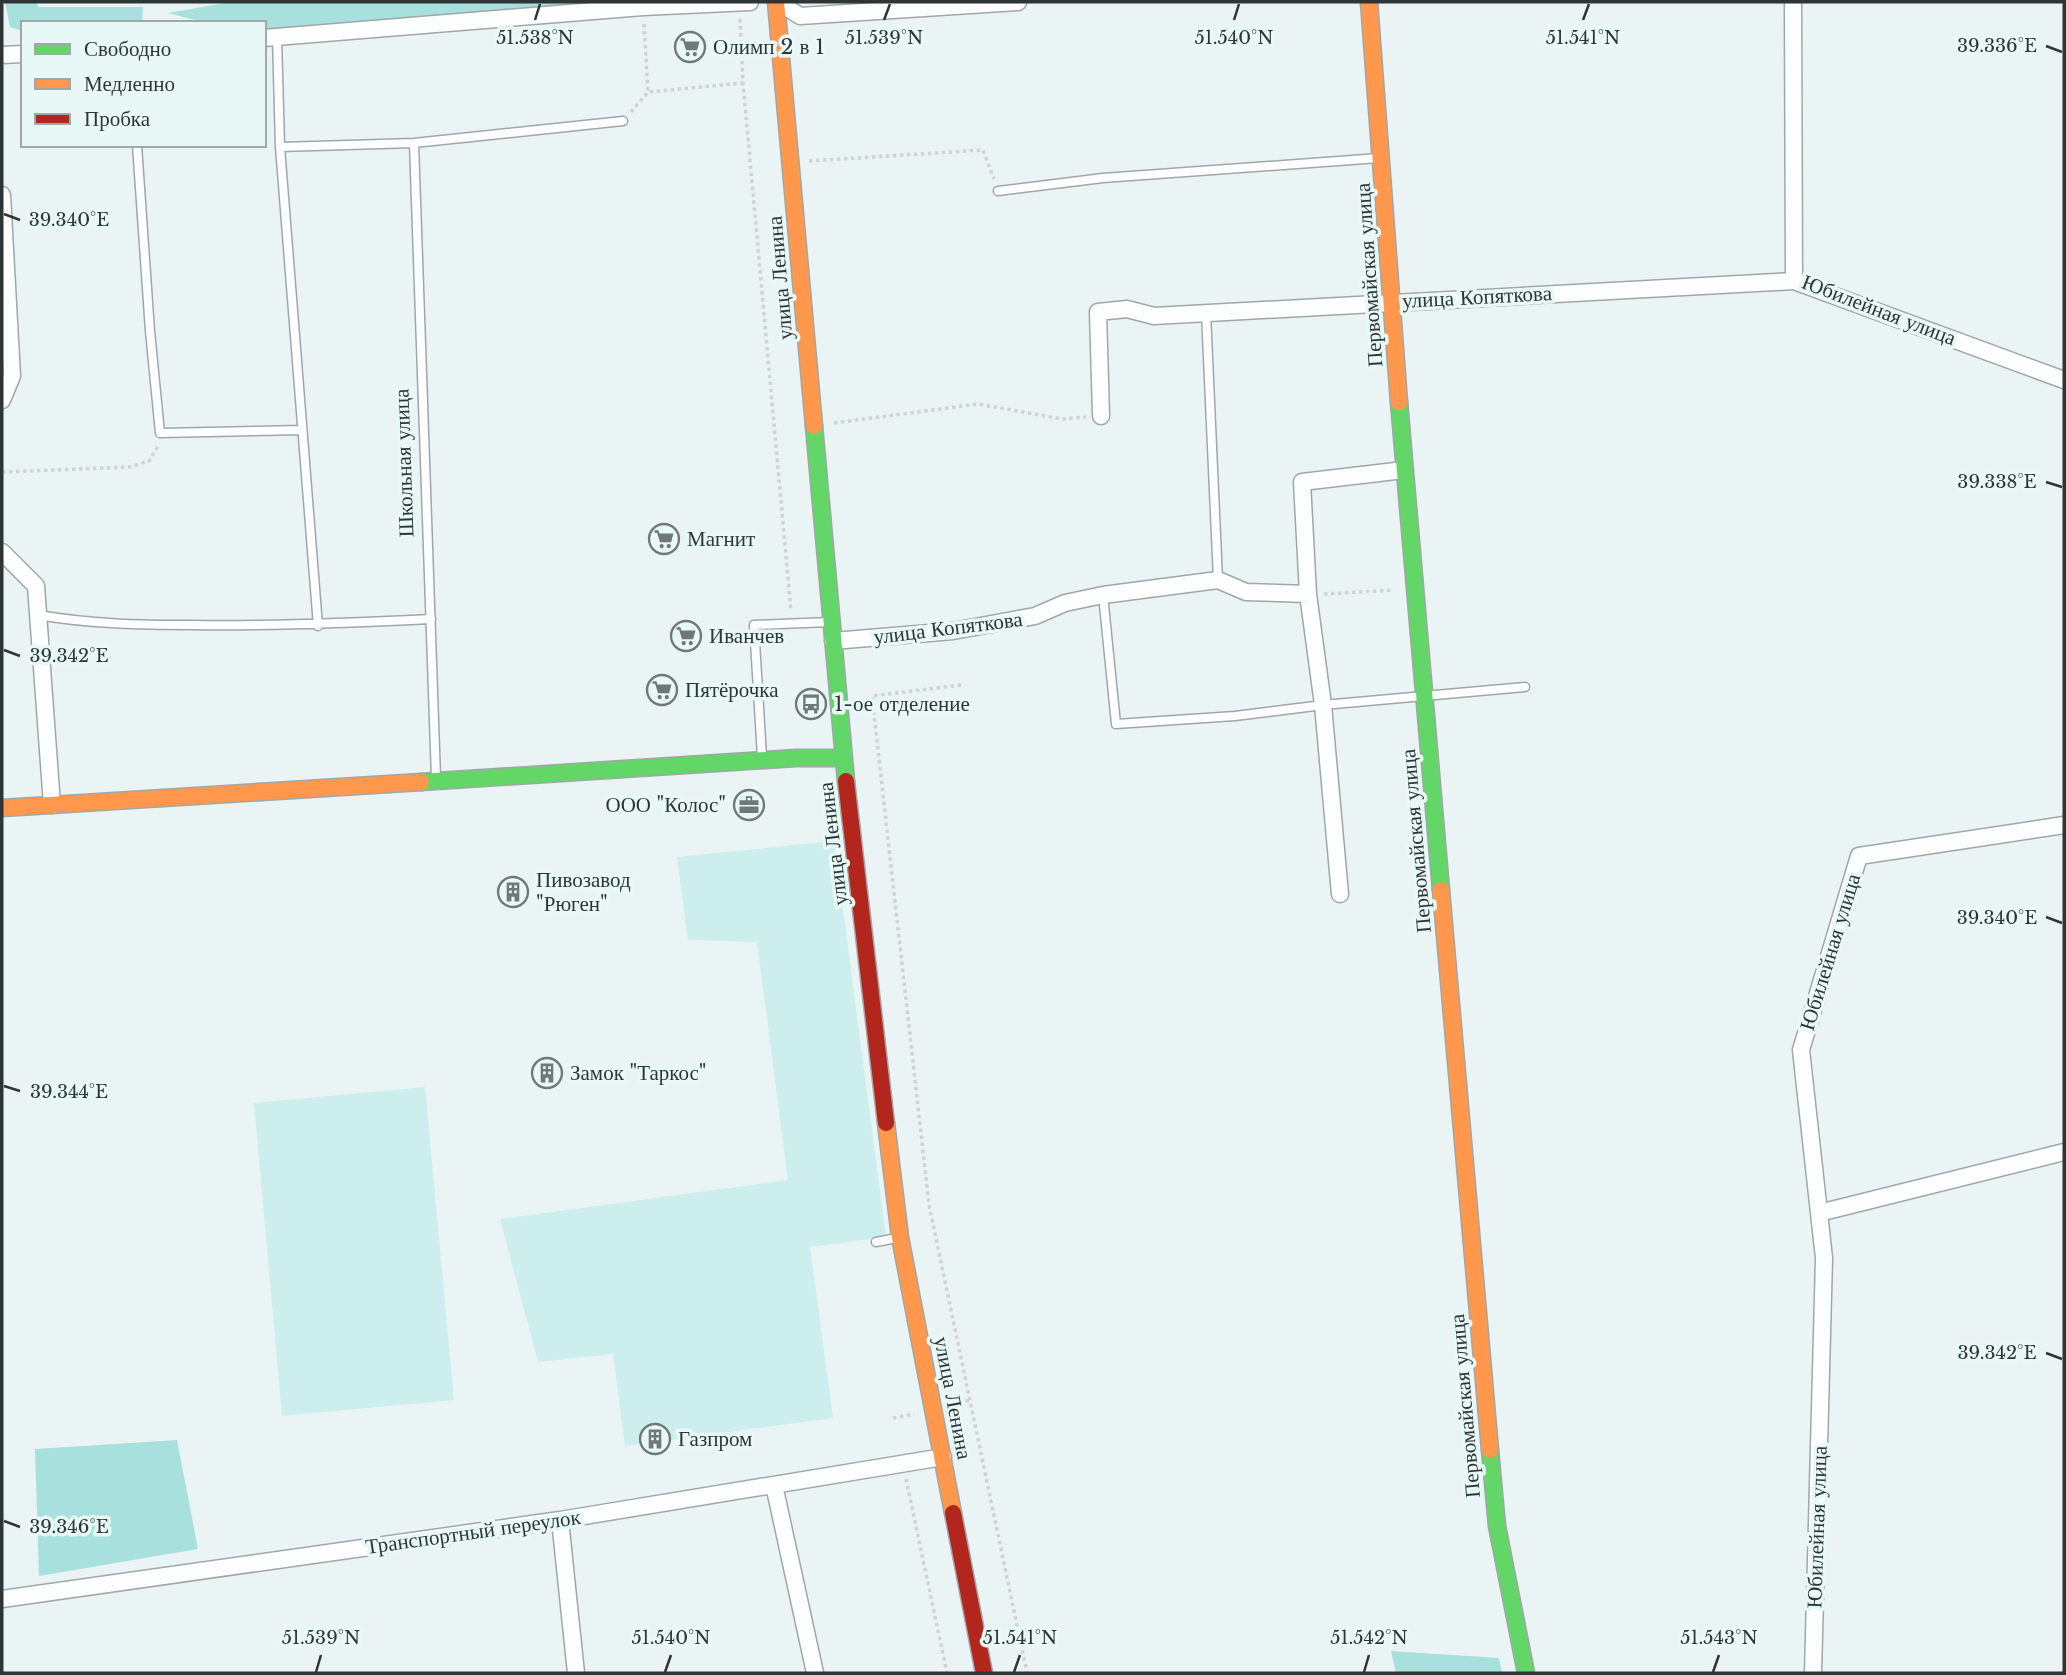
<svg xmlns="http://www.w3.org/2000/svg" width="2066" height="1675" viewBox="0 0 2066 1675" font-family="'Libre Baskerville',serif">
  <rect width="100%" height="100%" fill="#ebf4f4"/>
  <path fill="#cceeec" d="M834,841L886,1237L810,1247L833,1418L625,1446L613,1354L538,1362L500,1219L788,1180L757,942L688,940L677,857Z
    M425,1087L454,1400L282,1416L254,1103Z"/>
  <path fill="#a7e0dc" d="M5,2H37L38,7H143L142,23H23V31L10,27Z
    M231,2H620L264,32V23H207L168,13Z
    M177,1440L198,1549L39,1576L35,1449Z
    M1391,1651L1499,1658L1502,1673H1396Z"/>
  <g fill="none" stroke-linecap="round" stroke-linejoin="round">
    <g stroke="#a0a7a7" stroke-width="11">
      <path id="lane" d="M277,37L280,147L318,626
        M414,143L436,778
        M137,145L150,331L160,433L302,430
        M280,147L414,143L623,121
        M998,191L1103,178L1379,158
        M1206,313L1218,580
        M1103,595L1116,724L1235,716L1323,705L1525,687
        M38,615C91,624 141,625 194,625C273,626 352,623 431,619
        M762,757L754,625L829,622
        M876,1242L897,1238"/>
    </g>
    <g stroke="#a0a7a7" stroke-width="19">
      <path id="street" d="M778,2L800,16L1018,2
        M1793,2L1794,281L2064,380
        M264,38L643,7L750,2
        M2,55L23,54
        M2,195L12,376L2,400
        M1101,416L1098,312L1127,309L1154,316L1794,281
        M2,552L36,586L52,805
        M833,641L953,631L1035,616L1065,603L1103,595L1218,580L1246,592L1308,594
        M1340,894L1323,705L1308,594L1302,482L1404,470
        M1819,1213L2064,1152
        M774,1485L815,1673
        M560,1520L576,1673
        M2,1599L560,1520L943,1457
        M1813,1673L1824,1258L1801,1050L1859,856L2064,825"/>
    </g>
    <g stroke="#a0a7a7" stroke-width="19">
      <path id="fast" d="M1399,402L1441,890
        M814,426L846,781
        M421,782L796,758H843
        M1490,1450L1497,1526L1526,1673"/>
    </g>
    <g stroke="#a0a7a7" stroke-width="19">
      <path id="slow" d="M776,2L814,426
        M1369,2L1399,402
        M2,808L421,782
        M1441,890L1490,1450
        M886,1123L900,1237L953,1513"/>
    </g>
    <g stroke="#a0a7a7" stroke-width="19">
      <path id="jam" d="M846,781L886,1123
        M953,1513L984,1673"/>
    </g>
    <path stroke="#d0d3d3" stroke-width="3.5" stroke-dasharray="3.5 3.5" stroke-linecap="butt" d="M740,19L743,83L791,611
      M644,24L648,92
      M631,112L648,92L743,83
      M809,161L983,150L994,179
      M834,423L978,404L1062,419L1086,417
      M2,472L130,467L149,461L158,446
      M1324,594L1394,590
      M961,685L872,696L929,1205L1027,1673
      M952,1405L970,1400
      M893,1418L914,1414
      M906,1479L947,1673"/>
    <use href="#lane" stroke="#fcfdfd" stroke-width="8"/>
    <use href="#street" stroke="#fcfdfd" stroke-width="16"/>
    <use href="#fast" stroke="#63d668" stroke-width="16"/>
    <use href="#slow" stroke="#ff974d" stroke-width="16"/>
    <use href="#jam" stroke="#b3261e" stroke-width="16"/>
  </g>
  <path fill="none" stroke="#2e3534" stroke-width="2.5" d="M535,20L540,4M884,20L890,4M1234,20L1239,4M1583,20L1589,4M2046,46L2062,52M4,214L20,220M2046,482L2062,487M4,650L20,656M2046,917L2062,923M4,1086L20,1091M2046,1353L2062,1359M4,1521L20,1527M316,1672L321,1655M665,1672L671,1655M1014,1672L1020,1655M1364,1672L1369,1655M1713,1672L1719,1655"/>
  <defs>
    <g id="supermarket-ring" transform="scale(1.575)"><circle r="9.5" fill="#e7f8f7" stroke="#707877" stroke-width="1.5"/><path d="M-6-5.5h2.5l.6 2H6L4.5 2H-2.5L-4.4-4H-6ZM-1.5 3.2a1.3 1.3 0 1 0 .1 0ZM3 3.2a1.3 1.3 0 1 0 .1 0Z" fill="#707877"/></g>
    <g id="bus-ring" transform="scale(1.575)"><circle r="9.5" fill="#e7f8f7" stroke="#707877" stroke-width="1.5"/><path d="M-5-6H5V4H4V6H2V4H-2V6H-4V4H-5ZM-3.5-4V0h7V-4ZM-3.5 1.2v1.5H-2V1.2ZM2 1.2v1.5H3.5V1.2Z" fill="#707877"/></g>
    <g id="office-ring" transform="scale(1.575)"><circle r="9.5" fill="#e7f8f7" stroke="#707877" stroke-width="1.5"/><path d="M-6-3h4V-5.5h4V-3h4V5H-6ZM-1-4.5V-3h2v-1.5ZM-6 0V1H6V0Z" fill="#707877"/></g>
    <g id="building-ring" transform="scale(1.575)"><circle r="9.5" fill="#e7f8f7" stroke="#707877" stroke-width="1.5"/><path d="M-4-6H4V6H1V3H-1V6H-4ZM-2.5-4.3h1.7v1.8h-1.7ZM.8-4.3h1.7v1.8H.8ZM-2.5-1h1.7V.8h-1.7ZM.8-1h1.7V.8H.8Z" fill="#707877"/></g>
  </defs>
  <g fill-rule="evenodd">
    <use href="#supermarket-ring" x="690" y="47"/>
    <use href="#supermarket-ring" x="664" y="539"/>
    <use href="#supermarket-ring" x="686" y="636"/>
    <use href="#supermarket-ring" x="662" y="690"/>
    <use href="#bus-ring" x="811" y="704"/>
    <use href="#office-ring" x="749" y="805"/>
    <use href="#building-ring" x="513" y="892"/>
    <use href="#building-ring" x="547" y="1073"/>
    <use href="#building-ring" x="655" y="1439"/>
  </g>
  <g text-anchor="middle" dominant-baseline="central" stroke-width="7" stroke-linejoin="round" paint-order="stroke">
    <g font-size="21" fill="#2e3534" stroke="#e7f8f7" text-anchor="start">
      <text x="713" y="47">Олимп 2 в 1</text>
      <text x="687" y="539">Магнит</text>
      <text x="709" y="636">Иванчев</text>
      <text x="685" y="690">Пятёрочка</text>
      <text x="834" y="704">1-ое отделение</text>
      <text x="726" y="805" text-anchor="end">ООО "Колос"</text>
      <text x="536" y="880">Пивозавод<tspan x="536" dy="24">"Рюген"</tspan></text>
      <text x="570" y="1073">Замок "Таркос"</text>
      <text x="678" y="1439">Газпром</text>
    </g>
    <g font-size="21" fill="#2e3534" stroke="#e7f8f7">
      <text transform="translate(1369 275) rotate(-94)">Первомайская улица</text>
      <text transform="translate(780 278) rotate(-95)">улица Ленина</text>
      <text transform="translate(1477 297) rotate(-3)">улица Копяткова</text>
      <text transform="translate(1879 310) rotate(21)">Юбилейная улица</text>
      <text transform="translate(404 463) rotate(-92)">Школьная улица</text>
      <text transform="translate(948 628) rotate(-7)">улица Копяткова</text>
      <text transform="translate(1416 841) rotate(-95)">Первомайская улица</text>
      <text transform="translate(833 844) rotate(-97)">улица Ленина</text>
      <text transform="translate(1830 952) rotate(-73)">Юбилейная улица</text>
      <text transform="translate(953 1398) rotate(79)">улица Ленина</text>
      <text transform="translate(1465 1406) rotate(-95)">Первомайская улица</text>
      <text transform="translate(1817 1527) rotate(-88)">Юбилейная улица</text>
      <text transform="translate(473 1532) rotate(-8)">Транспортный переулок</text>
    </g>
  </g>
  <g font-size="18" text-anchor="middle" fill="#2e3534" stroke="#e7f8f7" stroke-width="7" stroke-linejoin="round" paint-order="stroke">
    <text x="535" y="44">51.538°N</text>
    <text x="884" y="44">51.539°N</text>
    <text x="1234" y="44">51.540°N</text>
    <text x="1583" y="44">51.541°N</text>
    <text x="1997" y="52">39.336°E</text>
    <text x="69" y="226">39.340°E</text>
    <text x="1997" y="488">39.338°E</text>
    <text x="69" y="662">39.342°E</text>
    <text x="1997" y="924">39.340°E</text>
    <text x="69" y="1098">39.344°E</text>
    <text x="1997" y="1359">39.342°E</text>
    <text x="69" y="1533">39.346°E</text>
    <text x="321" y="1644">51.539°N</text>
    <text x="671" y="1644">51.540°N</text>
    <text x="1020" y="1644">51.541°N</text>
    <text x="1369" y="1644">51.542°N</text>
    <text x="1719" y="1644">51.543°N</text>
  </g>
  <rect width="2066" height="1675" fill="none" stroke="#2e3534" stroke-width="7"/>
  <rect x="21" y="21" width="245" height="126" fill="#e7f8f7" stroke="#9daaa9" stroke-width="2"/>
  <rect x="35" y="44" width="35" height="10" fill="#63d668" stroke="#9daaa9" stroke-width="2"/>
  <text x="84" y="56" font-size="21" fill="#2e3534">Свободно</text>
  <rect x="35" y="79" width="35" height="10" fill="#ff974d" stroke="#9daaa9" stroke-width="2"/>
  <text x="84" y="91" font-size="21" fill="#2e3534">Медленно</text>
  <rect x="35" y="114" width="35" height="10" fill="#b3261e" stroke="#9daaa9" stroke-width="2"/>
  <text x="84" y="126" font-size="21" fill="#2e3534">Пробка</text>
</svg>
